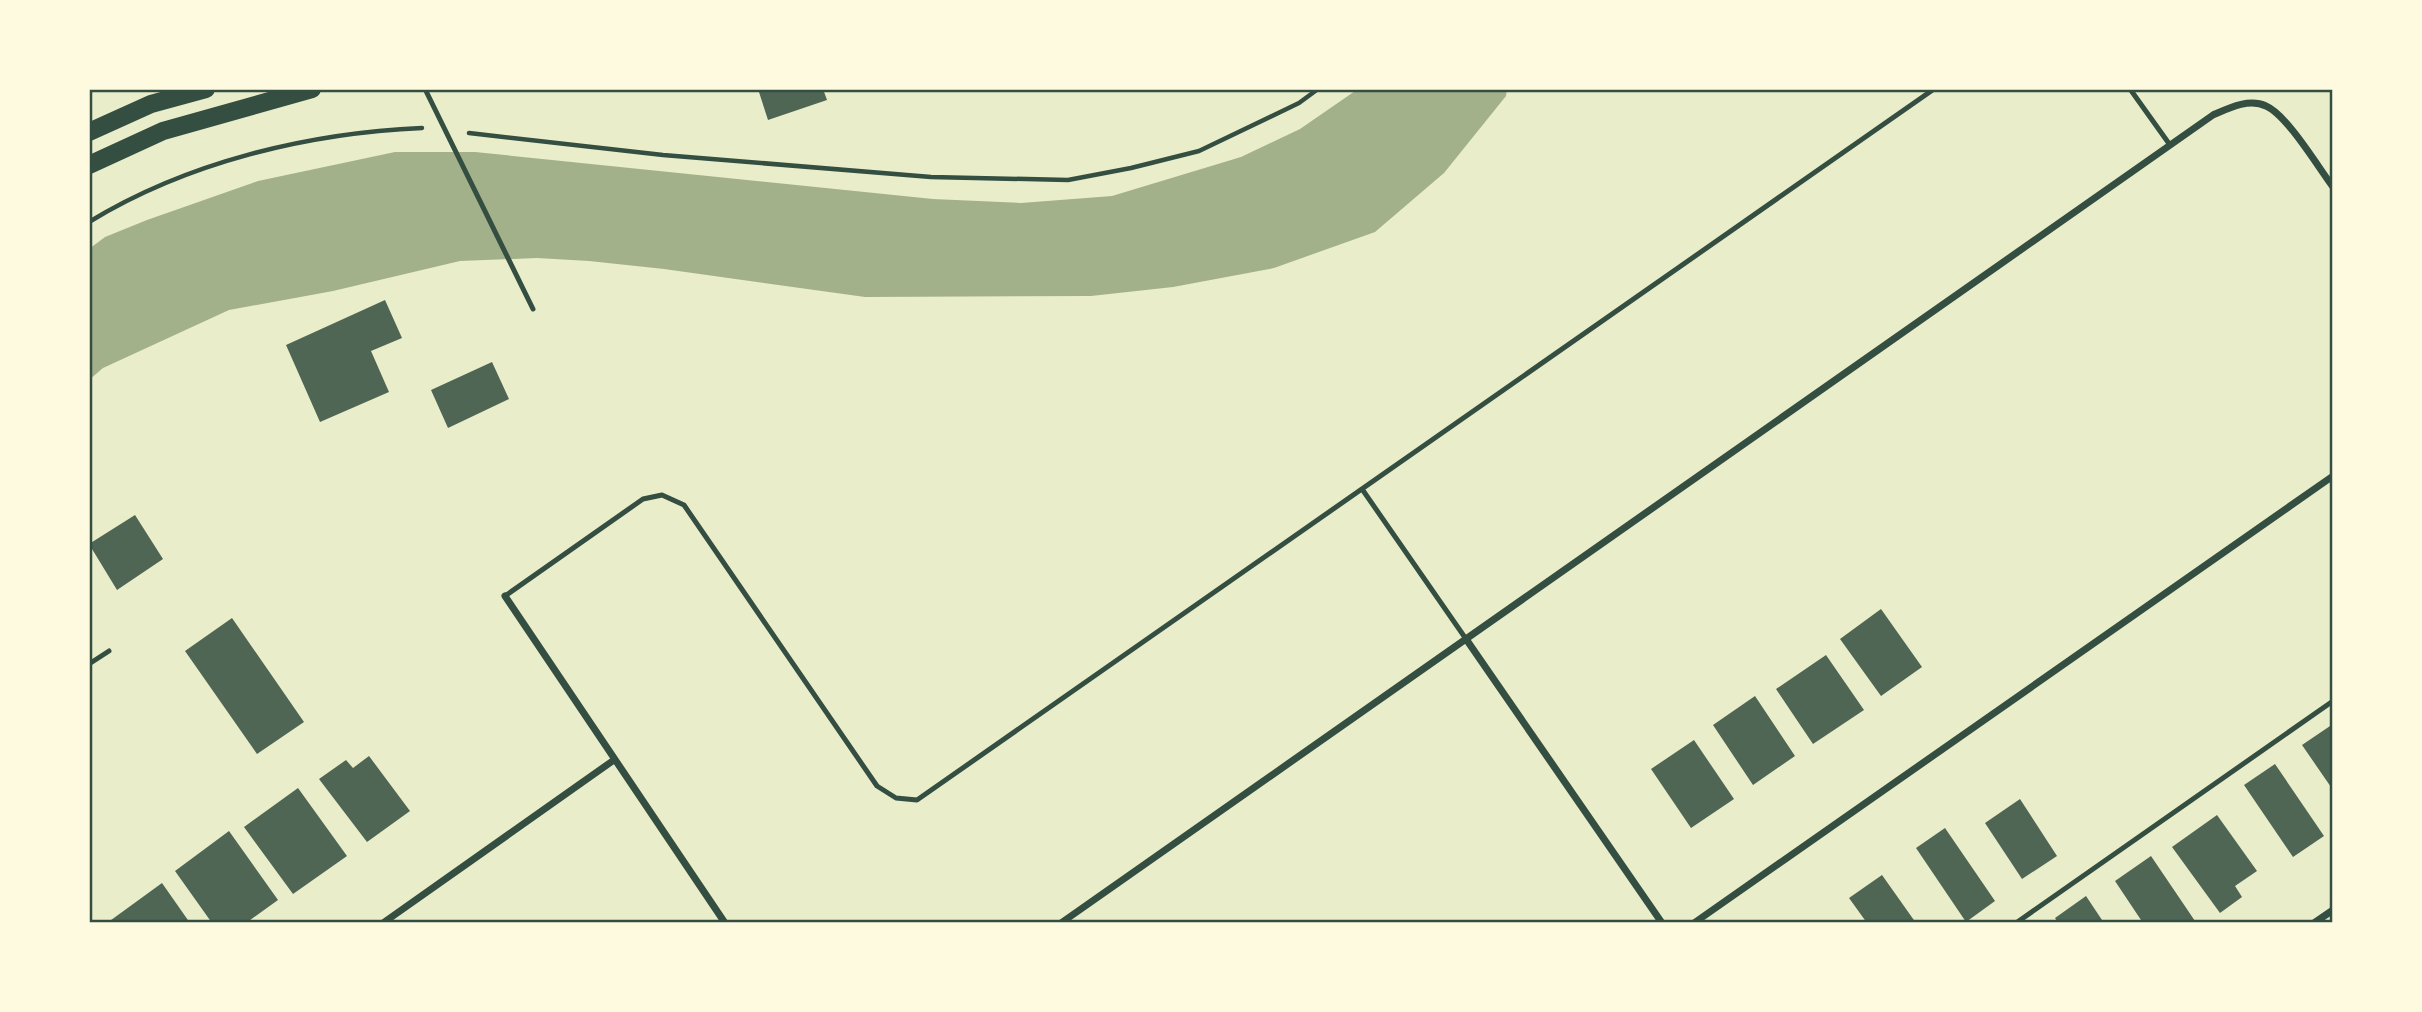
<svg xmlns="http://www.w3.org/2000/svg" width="2422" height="1012" viewBox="0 0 2422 1012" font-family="'Archivo Narrow',sans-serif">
  <rect width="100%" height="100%" fill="#e9edc9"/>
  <path fill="#a3b18a" d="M1358,89H1507L1506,96L1444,173L1375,232L1274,268L1173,287L1091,296L865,297L664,269L589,261L537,258L460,261L333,291L229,310L103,368L89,380V249L105,237L147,220L258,181L395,152H475L933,199L1021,203L1112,196L1241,157L1300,129Z"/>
  <path fill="#4f6655" d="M758,89H823L827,100L768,120Z
    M385,300L402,338L371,351L389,392L320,422L286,345Z
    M492,362L509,399L448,428L431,390Z
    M135,515L163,559L117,590L89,544Z
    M1881,609L1922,667L1881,696L1840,639Z
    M232,618L304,722L257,754L185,651Z
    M1826,655L1864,710L1813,744L1776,689Z
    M1755,696L1795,756L1753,785L1713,725Z
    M2333,724V790L2302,745Z
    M1694,740L1734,799L1691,828L1651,769Z
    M369,756L410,811L367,842L319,779L346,760L353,768Z
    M2275,764L2324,836L2293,857L2244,785Z
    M298,788L347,856L293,894L244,827Z
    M2020,799L2057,856L2022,879L1985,823Z
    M2217,815L2257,871L2235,886L2242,897L2220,913L2172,847Z
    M1945,828L1995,901L1966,922L1916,848Z
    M229,831L278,900L246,923H212L175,871Z
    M2151,856L2195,921L2193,923H2143L2115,881Z
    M1882,875L1916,923H1867L1849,898Z
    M162,883L190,923H107Z
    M2086,896L2104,923H2058L2055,918Z"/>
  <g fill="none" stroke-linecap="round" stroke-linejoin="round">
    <path stroke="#344e41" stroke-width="4.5" d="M469,133L663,155L931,177L1068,180L1131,168L1199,151L1299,103L1318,89
      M89,222C187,162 308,133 422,128"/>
    <path stroke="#344e41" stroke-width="5" d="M425,89L533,309
      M2130,89L2170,145
      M1362,489L1466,639
      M505,596L643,499L662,495L684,505L877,786L896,798L917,800L1934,89
      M89,664L109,651
      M2016,923L2333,701"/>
    <path stroke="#344e41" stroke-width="7" d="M505,596L725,923
      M1466,639L1662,923
      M383,923L614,760
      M1061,923L2213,115C2229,108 2249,98 2266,106C2287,115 2318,167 2333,187
      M1694,923L2333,476
      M2314,923L2333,910"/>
    <path stroke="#344e41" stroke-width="18" d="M89,132L151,104L206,89
      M89,165L163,131L312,89"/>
  </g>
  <rect width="2422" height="1012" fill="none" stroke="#fefae0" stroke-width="182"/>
  <rect x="91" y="91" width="2240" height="830" fill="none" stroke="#344e41" stroke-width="2.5"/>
</svg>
